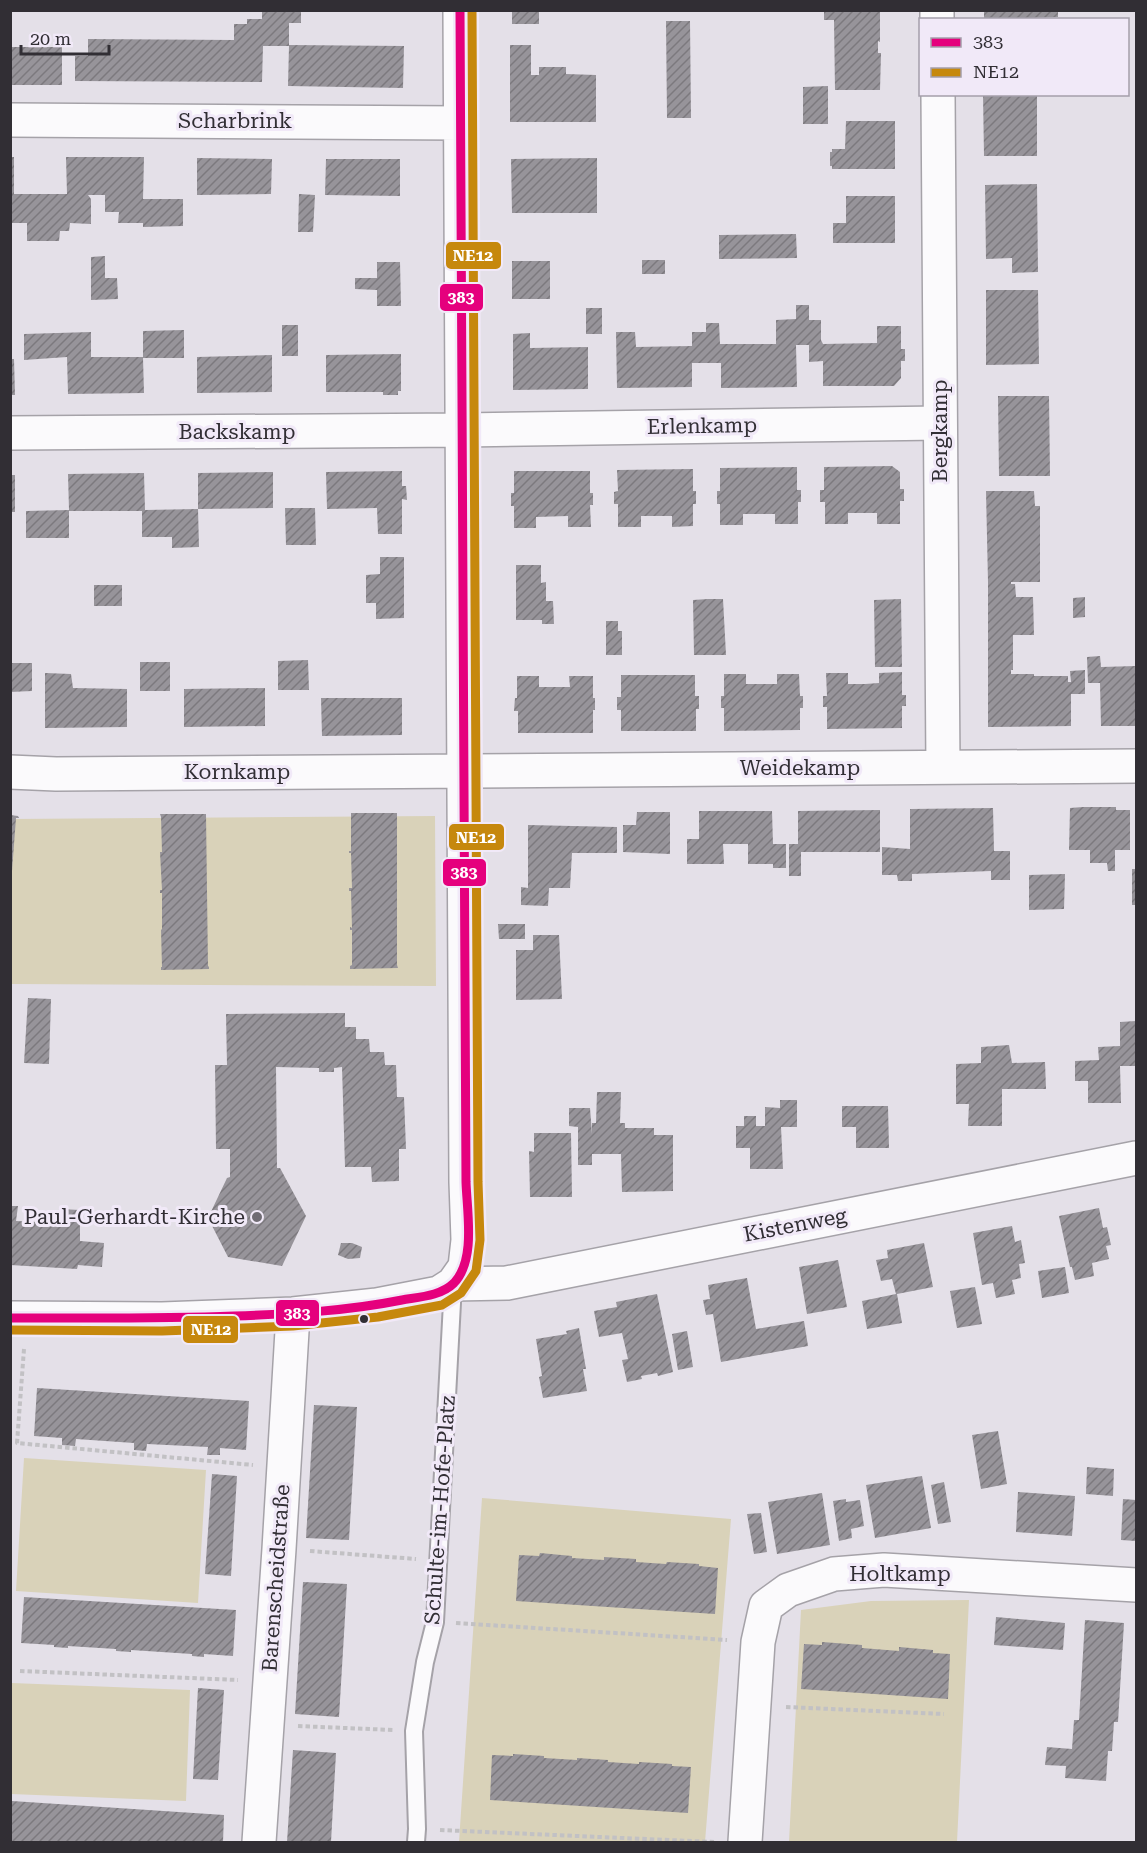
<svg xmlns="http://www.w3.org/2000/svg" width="1147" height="1853" viewBox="0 0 1147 1853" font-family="'Roboto Serif',serif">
  <defs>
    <pattern id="building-hatch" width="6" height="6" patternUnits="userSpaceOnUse" patternTransform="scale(1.5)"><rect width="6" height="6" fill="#97949a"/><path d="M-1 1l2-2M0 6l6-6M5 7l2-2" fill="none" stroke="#7c797e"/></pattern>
  </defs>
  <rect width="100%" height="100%" fill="#e4e0e8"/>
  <path fill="#d9d2b9" d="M435,816L436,986L11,984L10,819Z
    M24,1458L206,1470L198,1603L16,1591Z
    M482,1498L731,1519L705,1842H459Z
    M969,1600L957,1842H789L801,1610L871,1601Z
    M12,1683L190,1690L186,1801L11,1794Z"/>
  <path fill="url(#building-hatch)" d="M262,10H301V23H289V45L404,46L403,88L288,86L289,46H263L262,82L75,81V56H88V39L234,40V24H247V19H262Z
    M512,10H539V24H512Z
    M824,10H880V42L878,41V53H881L880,90H835L834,20H824Z
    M984,10H1058V17L1030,18V20H984Z
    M666,21H690L691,118H667Z
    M510,45H531V75H539V67H566V74L596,75V122H510Z
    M10,47H62V85H10Z
    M828,86V124H803V87Z
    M983,94H1037V156H984Z
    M846,121H895V169H832V166H830V152H832V149H845Z
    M10,157H14V194H67L66,157H144L143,199H183V226L143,227V223H118L119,212H105V195H88L91,199V224L70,223L69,231H60L59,241H27V223H10Z
    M197,158L272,159L271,194L197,195Z
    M597,158V213H512L511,159Z
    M326,159H400V196L325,195Z
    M1037,184L1038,272L1012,273V258L986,259L985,185Z
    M299,194L315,195L313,232H298Z
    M846,196H895V243H833V223H846Z
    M796,234L797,258L719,259V235Z
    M105,256V278H117L118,299L91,300V257Z
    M642,260H665V274H642Z
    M512,261H550V299H512Z
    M377,262H400L401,306H377V290L355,289V278H377Z
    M986,290H1038L1039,364L986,365Z
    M796,305H809V320H821V340L823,344L877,343V326H901V349H905V361H901V378L894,386H823V361L809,362V345H796L797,387L721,388V363H692V387L617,388L616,332H635L636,347L692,346V332H706V323H719L720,344H776V320L796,319Z
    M586,308H602V334H586Z
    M282,325H298V356H282Z
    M184,330V358H143L144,393L68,394L67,357L24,360V334L91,332V357H143V331Z
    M530,333V348L588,347V389L513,390V334Z
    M401,354V391H398V395H383V392H326V355Z
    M272,355V392L197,393V357Z
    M10,359H14L15,395H10Z
    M998,396H1049L1050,476H999Z
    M892,466L900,472V489H904V501H900V524H877V513H848V524H825V502H820V490H824V467Z
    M797,467V490H801V502H798V524H775V514H743V525H720V504H717V491H720V468Z
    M693,469V491H696V504H693V526L672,527V516H641V527H618V504H614V492L618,491L617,470Z
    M402,471V486H406L407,500L402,499V534H378L377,508L327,509L326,472Z
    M514,471H590V493H593V505H590L591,527H568V516L536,517V528H514V506H511V493H514Z
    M273,472V508L198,509V473Z
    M144,473L145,510L198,509L199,547L172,548V537H142V511H69V538H26V511L69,510L68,474Z
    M10,475H15V512H10Z
    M986,491H1034L1035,506H1040V582H1011V584H1015L1016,597H1033L1034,635H1013V670H1011V674H1034V676H1068V682H1071L1070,671L1085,670V694H1071V726L988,727V582Z
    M285,508H315L316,545H286Z
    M380,557H404V618L376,619V603H366V575L380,574Z
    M516,565H541V583L546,582V601H553L554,624H542V620H516Z
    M94,585H122V606H94Z
    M1085,597V617L1073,618V598Z
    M708,599H723L726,655H694L693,600Z
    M901,599L902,667H875L874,600Z
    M606,621H618V631H622V655H606Z
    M1100,656L1101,667L1136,666V726H1101L1100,683H1088L1087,657Z
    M308,660L309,690H278V661Z
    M140,662H170V691H140Z
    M10,663H32V691L10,692Z
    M902,672V695H906V706H902V728L827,729V707H823V696H827L826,673H848V684H865L879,683V673Z
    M45,673L71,674L73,688L127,689V727L45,728Z
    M724,674H746V684H777V674H799L800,696H803V708H800V730L724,731V708H721V696H724Z
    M621,675H695V696H699V709H696V731H621V710H617V697H621Z
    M517,676H539V687H570L569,676H593V698H595V710H593V733H518V711H514L515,698H517Z
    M265,688V726L184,727V689Z
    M321,698H402V735L322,736Z
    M1083,807H1116V810H1130V850H1115V871H1108L1107,863H1090V850H1069L1070,808Z
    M993,808L994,851H1010V880H991V871L912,874V881H898L897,875H882V847L910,849V809Z
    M880,810V852H801V876H789V844H798V811Z
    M699,811H772L773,844H786V868H773V864H748V844H723L724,864H687V839H699Z
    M637,812H670V854L623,852V825H636Z
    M351,813H397V965L398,968L350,969V966L352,965V930H350V927L352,928L351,891H349V888H352L351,853H349V851H351Z
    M160,814H206L208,967L209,966V969L161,970V967H162L161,929L162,930V893H160V890H162L160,852H162L161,817Z
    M10,815L18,816L19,818H16L12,871H10Z
    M528,825L617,827V853H572L570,888H549L548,906L521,905V887L528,888Z
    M1132,869H1136V905H1132Z
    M1065,874L1064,909L1029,910V875Z
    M498,924H525V939H499Z
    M533,935H559L562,999L516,1000V950H533Z
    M28,998L51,999L49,1064L24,1063Z
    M345,1013V1027H356V1039H369L370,1052H384L385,1065H396L397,1097H404L406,1149H399V1181L372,1182L371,1167H345L342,1067L334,1068V1072H319V1068L276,1067L277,1168H280L306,1216L282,1266L228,1257L208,1218L227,1178L230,1177V1149H216L215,1065H227L226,1014Z
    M1136,1021V1048H1135L1136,1066H1120L1121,1103H1088V1081H1075V1061L1099,1060L1098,1047L1120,1046V1022Z
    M1009,1045L1012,1063L1045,1062L1046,1089H1002V1126H968L969,1104H956V1064L981,1063V1047Z
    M597,1092H621L620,1123H625V1128H654V1135H673V1191L622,1192L621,1154H592V1165H578V1127L569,1126V1108H590L592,1134V1123H596Z
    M780,1100H797V1127H781L783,1169H750V1148H736V1126H744V1116H756V1126H765V1107L780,1108Z
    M842,1106H888L889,1148H856V1127H842Z
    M534,1133H571L572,1197H530L529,1151L534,1152Z
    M10,1206H18L16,1221L59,1223L60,1209L80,1210V1241L104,1243L102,1267L78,1265L77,1269L10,1265Z
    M1099,1208L1103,1228L1107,1227L1111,1245L1106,1246L1109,1259L1092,1263L1094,1276L1075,1280L1072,1267H1070L1059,1216Z
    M1012,1226L1015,1242L1021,1240L1025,1263L1019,1264L1021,1278L1012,1280L1015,1294L996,1298L993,1283L982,1285L973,1233Z
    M341,1243H352L362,1247L360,1258L348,1259L338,1255Z
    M924,1243L933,1287L897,1294L902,1323L867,1329L862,1301L896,1294L892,1279L881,1281L876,1260L888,1258L887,1250Z
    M838,1260L847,1307L807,1314L799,1267Z
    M1065,1267L1069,1293L1042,1298L1038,1271Z
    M747,1278L756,1329L804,1321L808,1346L721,1362L713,1314L706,1315L703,1300L710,1299L708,1285Z
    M975,1287L982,1324L957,1328L950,1291Z
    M657,1294L673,1372L658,1376L657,1373L641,1376L642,1379L627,1382L622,1360L628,1359L622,1333L599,1337L594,1311L617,1307L616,1302Z
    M579,1328L586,1369H583L587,1391L543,1398L539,1377L542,1376L536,1339L567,1334L566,1331Z
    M687,1331L693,1367L678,1370L672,1334Z
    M37,1388L249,1401L246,1450L220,1448V1455H207L208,1447L147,1444L146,1451L134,1450V1443L76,1439L75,1446L62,1445V1438L34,1436Z
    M314,1405L357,1407L349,1540L306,1538Z
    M998,1431L1007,1484L981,1489L972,1435Z
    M1087,1467L1114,1469L1113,1496L1086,1494Z
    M212,1474L237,1476L231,1576L205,1574Z
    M922,1476L931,1528L875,1538L866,1485Z
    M944,1482L951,1522L938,1524L931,1485Z
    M1018,1492L1075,1496L1072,1536L1016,1532Z
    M822,1493L830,1545L777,1554L768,1502Z
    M846,1499V1502L860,1500L864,1526L851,1529L852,1538L839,1541L833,1501Z
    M1123,1499L1136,1500V1541L1121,1540Z
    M761,1513L767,1552L754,1554L747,1514Z
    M540,1553L572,1556V1558L604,1560V1557L636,1559V1562L666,1564L667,1562L699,1564V1566L718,1568L715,1614L516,1601L519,1555L539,1556Z
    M303,1582L347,1584L339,1717L295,1714Z
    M24,1597L236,1610L233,1656L204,1654V1657L192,1656V1654L131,1650V1652L116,1651V1649L68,1646V1648L54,1647V1645L21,1643Z
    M996,1617L1065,1623L1063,1650L994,1645Z
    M1085,1620L1124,1623L1118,1722H1114L1112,1751H1108L1106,1781L1065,1778L1066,1766L1045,1765L1047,1747L1072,1749L1074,1720H1079Z
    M822,1642L862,1645V1648L899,1651V1647L933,1650V1653L950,1654L948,1699L801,1689L804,1644L822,1645Z
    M198,1688L224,1690L218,1780L193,1779Z
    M293,1750L336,1753L331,1842H287Z
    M513,1754L544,1756V1758L577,1760V1758L608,1760V1762L639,1764V1762L672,1764V1766L691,1767L688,1813L490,1800L492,1755L513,1756Z
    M12,1801L224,1815L223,1842H10Z"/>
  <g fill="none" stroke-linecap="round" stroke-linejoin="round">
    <g stroke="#a5a2a8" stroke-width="20">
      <path id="service" d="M416,1842L417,1829L414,1731L425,1662L435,1622L453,1284"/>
    </g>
    <g stroke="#a5a2a8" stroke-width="36">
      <path id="minor" d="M937,10V20
        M938,94L943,767
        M10,120L460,123
        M10,433L463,430L940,423
        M10,772L56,774L1136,766
        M453,1284L507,1283L1136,1158
        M10,1318L162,1319L293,1314L377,1305L439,1293L453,1284L465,1267L468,1240L466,1182L460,10
        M259,1842L279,1549L293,1314
        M745,1842L758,1642L766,1606L788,1590L834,1574L884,1570L1136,1585"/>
    </g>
    <path stroke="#c2c1c4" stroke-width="4" stroke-dasharray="4.5 3" stroke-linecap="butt" d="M24,1349L17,1443L253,1465
      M310,1551L416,1559
      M456,1623L727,1640
      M20,1671L238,1680
      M786,1707L944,1714
      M298,1726L393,1730
      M440,1830L714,1842"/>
    <use href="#service" stroke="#fbfafc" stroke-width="16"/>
    <use href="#minor" stroke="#fbfafc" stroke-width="33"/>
    <g stroke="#f1e9f8" stroke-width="14">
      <path id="bus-1" d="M10,1318C85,1318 160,1319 234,1316C291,1314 347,1311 402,1300C419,1297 441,1296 454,1283C476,1260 467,1212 466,1182L460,10"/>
    </g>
    <g stroke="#f1e9f8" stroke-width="14">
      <path id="bus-2" d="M10,1330L162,1331L293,1326L378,1317L442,1305L461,1293L476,1271L480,1240L478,1182L472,10"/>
    </g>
    <use href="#bus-1" stroke="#e5007d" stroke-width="9"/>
    <use href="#bus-2" stroke="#c6880d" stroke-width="9"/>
  </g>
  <circle fill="#706c73" stroke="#f1e9f8" stroke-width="2" cx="257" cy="1217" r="6"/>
  <circle fill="#312e34" stroke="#f1e9f8" stroke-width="2" cx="364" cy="1319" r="5"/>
  <g text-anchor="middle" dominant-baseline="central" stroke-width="6" stroke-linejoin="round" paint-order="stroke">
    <g font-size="21" fill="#312e34" stroke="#f1e9f8">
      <text x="235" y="121">Scharbrink</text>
      <text transform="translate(702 426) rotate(-1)">Erlenkamp</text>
      <text transform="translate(940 431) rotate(-90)">Bergkamp</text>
      <text x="237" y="432">Backskamp</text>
      <text x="800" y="768">Weidekamp</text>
      <text x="237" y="772">Kornkamp</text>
      <text transform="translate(795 1225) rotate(-11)">Kistenweg</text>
      <text transform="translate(440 1510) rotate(-86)">Schulte-im-Hofe-Platz</text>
      <text x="900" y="1574">Holtkamp</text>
      <text transform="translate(276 1578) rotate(-86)">Barenscheidstraße</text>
    </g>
    <g font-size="21" fill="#312e34" stroke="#f1e9f8" text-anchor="end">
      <text x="245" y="1217">Paul-Gerhardt-Kirche</text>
    </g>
  </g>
  <g stroke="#f1e9f8" stroke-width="2">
    <rect x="445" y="241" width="57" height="29" rx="6" fill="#c6880d"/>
    <rect x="439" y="283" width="45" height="29" rx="6" fill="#e5007d"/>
    <rect x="448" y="823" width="57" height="28" rx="6" fill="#c6880d"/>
    <rect x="442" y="858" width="45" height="29" rx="6" fill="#e5007d"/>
    <rect x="275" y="1299" width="45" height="28" rx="6" fill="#e5007d"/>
    <rect x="182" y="1315" width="57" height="29" rx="6" fill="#c6880d"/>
  </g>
  <g font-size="16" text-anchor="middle" font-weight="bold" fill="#fff">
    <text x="473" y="261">NE12</text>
    <text x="461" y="303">383</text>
    <text x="476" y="843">NE12</text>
    <text x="464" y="878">383</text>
    <text x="297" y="1319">383</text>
    <text x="211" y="1335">NE12</text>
  </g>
  <rect width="1147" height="1853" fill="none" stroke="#312e34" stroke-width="24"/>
  <rect x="919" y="18" width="210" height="78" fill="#f1e9f8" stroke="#a49eaa" stroke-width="1.5"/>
  <rect x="931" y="38" width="30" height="9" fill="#e5007d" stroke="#a49eaa" stroke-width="1.5"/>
  <text x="973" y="48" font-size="18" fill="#312e34">383</text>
  <rect x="931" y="68" width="30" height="9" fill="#c6880d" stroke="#a49eaa" stroke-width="1.5"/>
  <text x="973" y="78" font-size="18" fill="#312e34">NE12</text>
  <path d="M21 45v9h88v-9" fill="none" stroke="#312e34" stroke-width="3"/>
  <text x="30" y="45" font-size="18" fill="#312e34" stroke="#f1e9f8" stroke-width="4.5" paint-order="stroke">20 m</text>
</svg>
